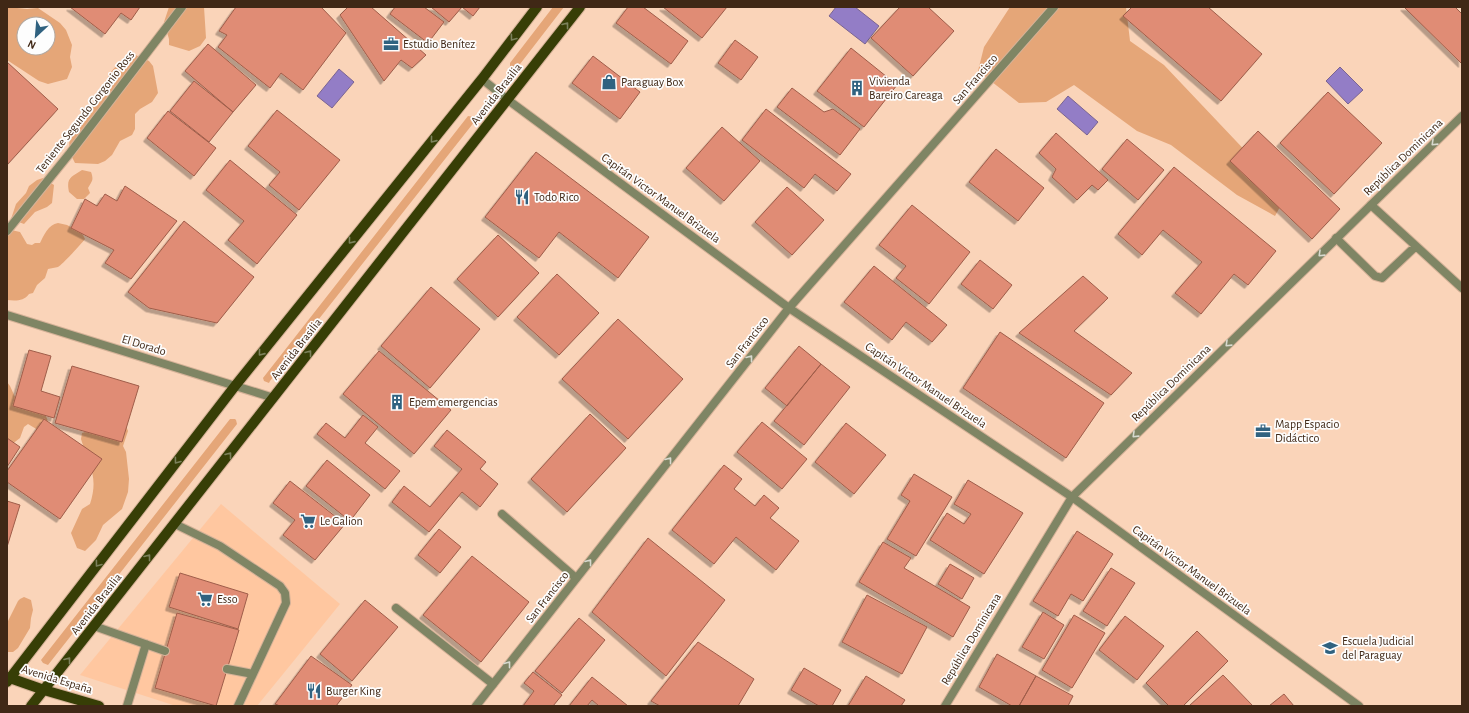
<svg xmlns="http://www.w3.org/2000/svg" width="1469" height="713" viewBox="0 0 1469 713" font-family="'Alegreya Sans',sans-serif">
  <defs>
    <filter id="shadow"><feDropShadow dx="-3.5" dy="3.5" stdDeviation="0" flood-color="#0004"/></filter>
  </defs>
  <rect width="100%" height="100%" fill="#fad4b9"/>
  <path fill="#ffc7a0" d="M221,504L340,604L257,706H176L80,675Z"/>
  <path fill="#e5a678" fill-rule="evenodd" d="M7,7L27,9L38,8L60,23L66,30L72,45L70,57L72,67L67,79L48,84L39,81L7,60ZM24,24H48V48H24Z
    M169,7H204L206,38L200,46L189,51L169,45V39L164,22Z
    M553,7H564L517,68L510,67V63Z
    M1010,7H1126L1130,41L1164,65L1273,180L1286,196L1275,216L1237,195L1171,145L1137,131L1074,85L1046,102L1019,103L978,71L984,47Z
    M131,53L149,61L153,66L158,93L152,102L140,109L135,114V129L132,135L120,141L112,155L105,161L98,164L75,163C59,133 80,120 96,99C102,91 105,80 111,72C116,65 125,59 131,53Z
    M468,116L474,117L475,121L270,381L269,383L264,381L263,378Z
    M82,170L91,172C94,180 92,181 88,188L90,193L84,199H77L69,192C66,178 71,177 82,170Z
    M43,178L54,185L52,203L47,207L35,212L24,224L11,219L16,204L26,193L29,186L37,180Z
    M58,223L67,225L82,233L85,239C82,243 63,264 58,267C55,268 51,268 48,269L45,278L37,285L33,293L29,294C24,301 16,301 7,300V229L20,232L27,244L32,245L35,243H40C44,235 48,225 58,223Z
    M7,382L10,386L15,397C27,405 51,408 48,428L38,430L28,424L24,427L20,438L7,448Z
    M230,419H235L236,420L237,424L48,665L43,663L41,660Z
    M125,423L128,431L123,446L126,452L129,479L128,492L122,509L103,525L96,540L85,551L77,548L71,533L82,509L90,504C99,476 89,466 81,439L82,433L89,431Z
    M24,597L31,600L33,610L31,618L30,628L18,648L13,652H7V623L18,601L20,599Z"/>
  <path fill="#937dc6" stroke="#7a6491" d="M836,7H855L879,26L865,44L829,16Z
    M1340,67L1363,90L1348,104L1326,81Z
    M339,69L354,82L332,108L317,96Z
    M1068,96L1098,122L1087,135L1057,109Z"/>
  <path fill="#e08c74" stroke="#9f5d4a" filter="url(#shadow)" d="M70,7H140L131,20L121,13L105,34Z
    M236,7H321L346,33L303,90L281,73L270,88L218,47L227,35L219,31Z
    M348,7H371L426,55L412,68L401,60L384,81L340,15Z
    M395,7H424L444,22L428,43L390,14Z
    M431,7H462L449,22Z
    M462,7H480L473,16Z
    M628,7H643L688,41L671,64L616,23Z
    M663,7H727L702,38Z
    M900,7H928L954,31L913,76L871,38Z
    M1132,7H1208L1262,54L1221,101L1123,16Z
    M1404,7H1455L1462,14V64Z
    M735,40L758,57L741,80L718,63Z
    M208,44L256,85L233,112L185,71Z
    M851,48L897,85L864,127L817,91Z
    M593,56L640,92L620,119L572,83Z
    M7,62L58,109L7,165Z
    M194,81L233,112L209,142L170,111Z
    M792,88L824,112L833,109L860,129L840,155L777,107Z
    M1328,92L1382,143L1334,194L1280,143Z
    M766,109L851,174L837,191L815,174L804,188L742,140Z
    M277,110L340,160L299,210L269,185L280,172L248,146Z
    M168,111L216,148L194,176L147,138Z
    M722,127L760,161L724,201L686,168Z
    M1258,131L1340,209L1312,239L1230,161Z
    M1056,133L1108,180L1098,190L1092,185L1077,200L1052,177L1056,169L1039,153Z
    M1127,139L1164,170L1138,200L1102,169Z
    M996,149L1044,188L1018,221L969,182Z
    M536,152L649,237L618,278L559,232L539,258L485,217Z
    M230,160L297,215L257,264L228,240L244,221L206,190Z
    M1174,167L1276,251L1248,285L1234,274L1201,314L1175,293L1202,262L1163,230L1142,255L1118,234Z
    M125,186L177,221L131,279L105,263L114,250L71,228L85,199L97,206L105,194L117,201Z
    M787,187L824,220L792,255L755,222Z
    M912,205L970,252L929,304L896,278L906,266L879,245Z
    M184,221L254,277L217,323L149,308L128,292Z
    M498,235L539,273L498,317L457,279Z
    M980,260L1012,285L993,309L961,284Z
    M874,266L947,325L932,342L906,322L892,340L844,302Z
    M557,274L599,313L559,355L517,317Z
    M1083,276L1108,298L1074,331L1132,373L1111,395L1019,333Z
    M431,287L480,329L430,388L381,346Z
    M618,319L683,379L628,439L562,379Z
    M1000,332L1104,403L1066,458L963,388Z
    M799,346L821,364L787,406L765,388Z
    M29,350L51,356L41,391L60,397L54,418L13,406Z
    M379,351L451,410L414,454L343,394Z
    M821,364L850,387L804,445L774,421Z
    M72,366L139,386L122,442L55,423Z
    M590,414L626,448L567,512L531,479Z
    M363,415L378,427L365,443L400,471L385,489L317,434L326,423L345,438Z
    M44,419L102,459L60,519L7,482V471Z
    M762,422L807,459L782,489L737,452Z
    M846,423L886,455L854,494L815,462Z
    M447,430L486,462L480,469L498,484L480,507L462,492L429,532L392,502L404,486L430,507L462,469L434,446Z
    M7,438L20,447L7,467Z
    M327,460L370,495L350,521L306,486Z
    M724,465L742,479L734,489L755,506L764,495L779,508L770,518L799,541L776,570L736,537L714,564L672,530Z
    M914,474L952,497L916,556L887,539L910,501L901,495Z
    M968,480L1023,513L984,574L930,540L947,513L964,524L971,514L954,504Z
    M290,481L345,524L315,560L283,535L295,520L273,503Z
    M7,501L20,505L7,547Z
    M439,529L461,547L440,573L418,555Z
    M1077,531L1113,554L1083,601L1071,594L1058,616L1033,601Z
    M648,538L725,600L666,676L592,612Z
    M883,542L911,558L904,568L970,607L953,637L859,582Z
    M472,556L529,602L481,662L423,615Z
    M950,564L974,578L962,599L938,584Z
    M1111,568L1135,583L1107,626L1083,611Z
    M180,573L248,594L238,629L169,607Z
    M867,595L927,627L902,674L842,642Z
    M365,600L398,627L352,681L320,654Z
    M1043,612L1064,625L1044,659L1022,647Z
    M177,613L239,630L216,706L155,688Z
    M1074,615L1105,633L1072,688L1042,670Z
    M1125,616L1164,646L1137,680L1099,650Z
    M579,618L605,640L562,693L535,671Z
    M1197,631L1228,661L1183,706H1169L1146,683Z
    M698,642L754,679L738,706H660L651,701Z
    M997,654L1036,676L1019,706H1012L979,687Z
    M311,656L352,685L336,706H280L275,704Z
    M804,668L841,690L832,706H819L791,690Z
    M533,672L562,695L553,706H523L534,691L524,683Z
    M1223,675L1253,706H1189Z
    M866,676L905,700L901,706H848Z
    M1036,676L1073,696L1068,706H1019Z
    M592,677L628,706H599L592,700L587,706H569Z
    M1284,694L1294,706H1269Z"/>
  <g fill="none" stroke-linecap="round" stroke-linejoin="round">
    <g stroke="#d5b298" stroke-width="10">
      <path id="service" d="M1371,205L1462,288
        M1336,238L1375,276L1382,278L1416,246
        M502,514L576,578
        M175,524L220,546L280,586L285,593L286,603L238,706
        M396,608L493,684
        M94,626L165,651
        M227,669L253,674
        M127,706L146,644"/>
    </g>
    <g stroke="#d5b298" stroke-width="10">
      <path id="minor" d="M482,79L508,100L789,308L1072,497L1359,706
        M7,231L70,153L182,7
        M7,315L274,398
        M476,706L789,308L1054,7"/>
    </g>
    <g stroke="#d5b298" stroke-width="10">
      <path id="tertiary" d="M945,706L1072,497L1462,116"/>
    </g>
    <g stroke="#d5b298" stroke-width="12">
      <path id="primary" d="M7,677L44,690L99,706
        M7,682L235,386L482,79L537,7
        M31,706L580,7"/>
    </g>
    <use href="#service" stroke="#7f8564" stroke-width="8"/>
    <use href="#minor" stroke="#7f8564" stroke-width="8"/>
    <use href="#tertiary" stroke="#7f8564" stroke-width="8"/>
    <use href="#primary" stroke="#373e06" stroke-width="10"/>
  </g>
  <defs><path id="oneway-chevron" d="M-2-3.5L2.5 0L-2 3.5" fill="none" stroke-width="1.6" stroke-linecap="round" stroke-linejoin="round"/></defs>
  <g stroke="#7c815c">
    <use href="#oneway-chevron" transform="translate(566 25) rotate(-52)"/>
    <use href="#oneway-chevron" transform="translate(513 38) rotate(127)"/>
    <use href="#oneway-chevron" transform="translate(433 140) rotate(129)"/>
    <use href="#oneway-chevron" transform="translate(351 241) rotate(129)"/>
    <use href="#oneway-chevron" transform="translate(261 353) rotate(129)"/>
    <use href="#oneway-chevron" transform="translate(309 353) rotate(-52)"/>
    <use href="#oneway-chevron" transform="translate(229 455) rotate(-52)"/>
    <use href="#oneway-chevron" transform="translate(177 461) rotate(127)"/>
    <use href="#oneway-chevron" transform="translate(148 557) rotate(-52)"/>
    <use href="#oneway-chevron" transform="translate(98 564) rotate(127)"/>
    <use href="#oneway-chevron" transform="translate(68 660) rotate(-52)"/>
  </g>
  <g stroke="#d7d9cf">
    <use href="#oneway-chevron" transform="translate(1434 143) rotate(136)"/>
    <use href="#oneway-chevron" transform="translate(1321 254) rotate(136)"/>
    <use href="#oneway-chevron" transform="translate(1228 344) rotate(136)"/>
    <use href="#oneway-chevron" transform="translate(750 358) rotate(-52)"/>
    <use href="#oneway-chevron" transform="translate(1135 435) rotate(136)"/>
    <use href="#oneway-chevron" transform="translate(669 460) rotate(-52)"/>
    <use href="#oneway-chevron" transform="translate(589 562) rotate(-52)"/>
    <use href="#oneway-chevron" transform="translate(508 664) rotate(-52)"/>
  </g>
  <defs>
    <g id="office-bare" transform="scale(1.2)"><path d="M-6-3h4V-5.5h4V-3h4V5H-6ZM-1-4.5V-3h2v-1.5ZM-6 0V1H6V0Z" fill="#306280" stroke="#fdfdfd" stroke-width="2.5" paint-order="stroke"/></g>
    <g id="shop-bare" transform="scale(1.2)"><path d="M-5-2.5h2.3a2.7 3.5 0 0 1 5.4 0H5L5.5 6h-11ZM-1.5-2.5h3a1.5 2.3 0 0 0-3 0Z" fill="#306280" stroke="#fdfdfd" stroke-width="2.5" paint-order="stroke"/></g>
    <g id="building-bare" transform="scale(1.2)"><path d="M-4-6H4V6H1V3H-1V6H-4ZM-2.5-4.3h1.7v1.8h-1.7ZM.8-4.3h1.7v1.8H.8ZM-2.5-1h1.7V.8h-1.7ZM.8-1h1.7V.8H.8Z" fill="#306280" stroke="#fdfdfd" stroke-width="2.5" paint-order="stroke"/></g>
    <g id="restaurant-bare" transform="scale(1.2)"><path d="M-5-6h1v4h1v-4h1v4h1v-4h1v5L-1.5 .5V6h-2V.5L-5-1ZM5-6V6H3V1.5H1.5Q1.5-4 5-6Z" fill="#306280" stroke="#fdfdfd" stroke-width="2.5" paint-order="stroke"/></g>
    <g id="supermarket-bare" transform="scale(1.2)"><path d="M-6-5.5h2.5l.6 2H6L4.5 2H-2.5L-4.4-4H-6ZM-1.5 3.2a1.3 1.3 0 1 0 .1 0ZM3 3.2a1.3 1.3 0 1 0 .1 0Z" fill="#306280" stroke="#fdfdfd" stroke-width="2.5" paint-order="stroke"/></g>
    <g id="school-bare" transform="scale(1.2)"><path d="M0-5L7-2L0 1L-7-2ZM-4 1L0 2.5L4 1V4Q0 6-4 4Z" fill="#306280" stroke="#fdfdfd" stroke-width="2.5" paint-order="stroke"/></g>
  </defs>
  <g fill-rule="evenodd">
    <use href="#office-bare" x="391" y="44"/>
    <use href="#shop-bare" x="609" y="82"/>
    <use href="#building-bare" x="857" y="88"/>
    <use href="#restaurant-bare" x="522" y="197"/>
    <use href="#building-bare" x="397" y="402"/>
    <use href="#office-bare" x="1263" y="431"/>
    <use href="#supermarket-bare" x="308" y="521"/>
    <use href="#supermarket-bare" x="205" y="599"/>
    <use href="#school-bare" x="1330" y="648"/>
    <use href="#restaurant-bare" x="314" y="691"/>
  </g>
  <g text-anchor="middle" dominant-baseline="central" stroke-width="3.5" stroke-linejoin="round" paint-order="stroke">
    <g font-size="12" fill="#402816" stroke="#fdfdfd" text-anchor="start">
      <text x="403" y="44">Estudio Benítez</text>
      <text x="869" y="81">Vivienda<tspan x="869" dy="14">Bareiro Careaga</tspan></text>
      <text x="621" y="82">Paraguay Box</text>
      <text x="534" y="197">Todo Rico</text>
      <text x="409" y="402">Epem emergencias</text>
      <text x="1275" y="424">Mapp Espacio<tspan x="1275" dy="14">Didáctico</tspan></text>
      <text x="320" y="521">Le Galion</text>
      <text x="217" y="599">Esso</text>
      <text x="1342" y="641">Escuela Judicial<tspan x="1342" dy="14">del Paraguay</tspan></text>
      <text x="326" y="691">Burger King</text>
    </g>
    <g font-size="12" fill="#402816" stroke="#fdfdfd">
      <text transform="translate(975 79) rotate(-49)">San Francisco</text>
      <text transform="translate(496 94) rotate(-52)">Avenida Brasilia</text>
      <text transform="translate(85 112) rotate(-52)">Teniente Segundo Gorgonio Ross</text>
      <text transform="translate(1403 157) rotate(-44)">República Dominicana</text>
      <text transform="translate(661 198) rotate(36)">Capitán Victor Manuel Brizuela</text>
      <text transform="translate(747 342) rotate(-52)">San Francisco</text>
      <text transform="translate(144 345) rotate(17)">El Dorado</text>
      <text transform="translate(296 349) rotate(-52)">Avenida Brasilia</text>
      <text transform="translate(1171 383) rotate(-44)">República Dominicana</text>
      <text transform="translate(926 385) rotate(34)">Capitán Victor Manuel Brizuela</text>
      <text transform="translate(1192 570) rotate(36)">Capitán Victor Manuel Brizuela</text>
      <text transform="translate(547 597) rotate(-52)">San Francisco</text>
      <text transform="translate(96 604) rotate(-52)">Avenida Brasilia</text>
      <text transform="translate(971 639) rotate(-59)">República Dominicana</text>
      <text transform="translate(57 679) rotate(17)">Avenida España</text>
    </g>
  </g>
  <rect width="1469" height="713" fill="none" stroke="#402816" stroke-width="16"/>
  <g transform="translate(36 36) rotate(206)"><circle r="19" fill="#fdfdfd" stroke="#b1a8a1"/>
  <path d="M0-3L7 15L0 10L-7 15Z" fill="#306280"/>
  <text y="-6" font-size="11" font-weight="bold" text-anchor="middle" fill="#402816">N</text>
  </g>
</svg>
